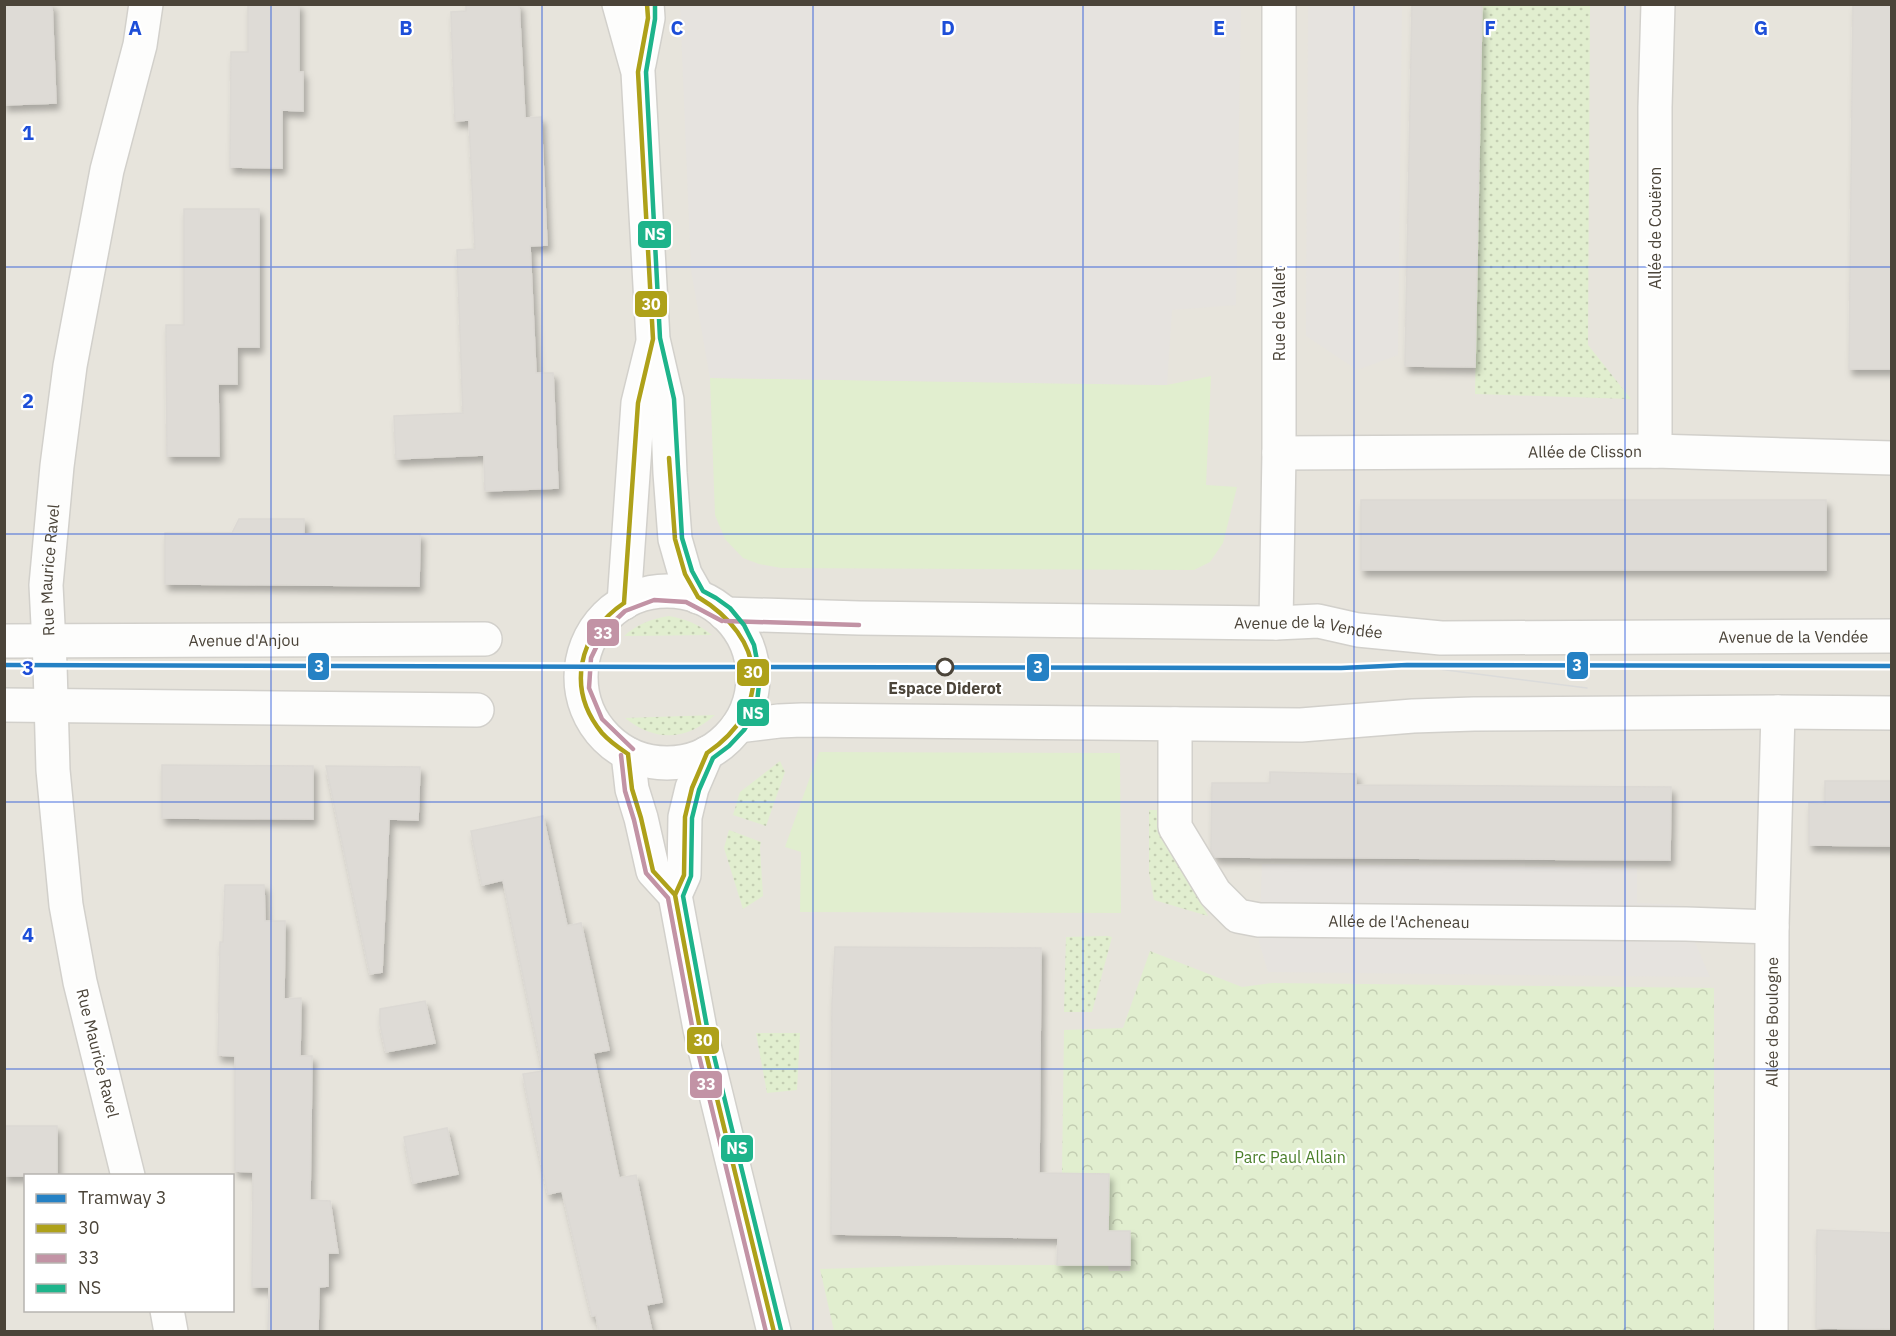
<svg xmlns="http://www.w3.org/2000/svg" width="1896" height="1336" viewBox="0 0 1896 1336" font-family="'IBM Plex Sans',sans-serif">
  <defs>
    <pattern id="grass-dots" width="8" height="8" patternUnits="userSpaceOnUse" patternTransform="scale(1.5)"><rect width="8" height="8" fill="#e1eecf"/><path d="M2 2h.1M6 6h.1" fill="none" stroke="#c3cdb2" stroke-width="1.8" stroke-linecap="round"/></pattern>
    <pattern id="park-crowns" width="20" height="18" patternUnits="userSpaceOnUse" patternTransform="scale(1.5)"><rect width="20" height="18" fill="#e1eecf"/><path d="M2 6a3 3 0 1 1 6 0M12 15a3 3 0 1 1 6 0" fill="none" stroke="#c3cdb2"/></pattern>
    <filter id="shadow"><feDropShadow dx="3.5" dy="6" stdDeviation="3" flood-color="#0004"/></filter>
  </defs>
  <rect width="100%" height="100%" fill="#f4f2ee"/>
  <path fill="#e7e4dc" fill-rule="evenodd" d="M5,5H1891V1331L5,1332ZM26,1176H232V1310H26Z"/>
  <path fill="url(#grass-dots)" d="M1482,5H1590L1588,345L1631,399L1475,394Z
    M669,616C686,619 698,624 712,635L624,636C638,624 650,619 669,616Z
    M715,715C686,741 655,742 625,718Z
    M780,761L785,772L766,826L733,815L740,792Z
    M1149,810H1162V829L1208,916L1154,900L1149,873Z
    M729,830L761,842L760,848L763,896L743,909L724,848Z
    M1107,936L1112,937L1092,1012H1064L1066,937Z
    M756,1033H800L797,1090L767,1093Z"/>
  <path fill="url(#park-crowns)" d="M1150,951L1242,987L1272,983L1714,988V1331H834L820,1269L947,1265H1108L1109,1271H1130V1231H1108L1109,1174L1062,1173L1064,1030L1123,1028Z"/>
  <path fill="#e1eecf" d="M1211,376L1206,485L1237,487L1223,543L1210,562L1194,570L781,568L759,564L743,558L725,539L715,515L710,378L1167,385Z
    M819,752L1120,753L1121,913L800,912L801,852L785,847Z"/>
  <path fill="#e6e3df" d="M680,5H1241L1236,305L1172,310L1167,385L710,378L691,270Z
    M1308,5H1402L1398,355L1357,370L1306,336Z
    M1262,864L1637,868V903L1679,905L1710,977L1268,972L1259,942Z"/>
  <path fill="#dedbd6" stroke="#dcd9d4" stroke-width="1.5" filter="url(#shadow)" d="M4,4H52L56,103L4,105Z
    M248,4H299V72H303V111L282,110V168L230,167L231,52H248Z
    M466,4H519L525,118L541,117L547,245L530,246L536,373H553L558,488L485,491L484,455L396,459L394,416L463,413L457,250L475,249L469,120L455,121L451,12L466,11Z
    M1412,4H1482L1475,367L1405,366Z
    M1853,4H1892V369H1849Z
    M184,209H259V347H237V384H218L219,456H167L166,325H184Z
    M1361,500H1826V570H1361Z
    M239,519H304V534H420L419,586L165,584V533H232Z
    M162,765L313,766V819L162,818Z
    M326,766L420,767L418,820L389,819L382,972L370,974Z
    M1270,772L1356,774V785L1671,787L1670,860L1215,857L1211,850L1212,783H1270Z
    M1825,781H1892V846L1809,845V803L1825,804Z
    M543,816L567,926L581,923L609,1050L593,1053L619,1178L636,1175L662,1302L646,1305L652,1332H599L596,1315L592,1316L562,1191L548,1194L534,1129L523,1074L543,1071L503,880L482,885L471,831Z
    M225,885H264L265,921H285L284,999L301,998L300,1056H312L310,1200L330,1201L338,1253H328V1286L319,1287L318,1332H268L269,1287H252L253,1172L235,1171V1056L218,1055L220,942H223Z
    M835,947L1041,948L1039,1173L1109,1174L1108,1231H1130V1265H1057L1058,1238L831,1234L832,1003Z
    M425,1001L435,1043L386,1052L380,1025V1009Z
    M4,1126H57V1176H4Z
    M447,1128L458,1174L413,1183L404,1137Z
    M1817,1230L1892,1233V1329L1816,1328Z"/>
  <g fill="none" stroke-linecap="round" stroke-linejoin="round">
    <g stroke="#d2d0cb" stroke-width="36">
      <g id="street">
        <path d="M619,4L638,72L653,339L667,400L670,473L675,539L685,574L698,597"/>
        <path d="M639,64L648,18L647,4"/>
        <path d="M1655,451V107L1658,4"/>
        <path id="s1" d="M1279,453L1655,451L1892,458"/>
        <circle cx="667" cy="677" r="86"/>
        <path d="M624,603L638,403L652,346"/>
        <path id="s2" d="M725,614L859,618L1276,623L1318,621L1358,630L1441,638L1892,636"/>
        <path d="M1276,623L1279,453V4"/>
        <path id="s3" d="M4,641L485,639"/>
        <path d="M4,705L477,710"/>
        <path id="s4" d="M1175,724V827L1215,893L1238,916L1259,920L1686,924L1772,927"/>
        <path d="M738,726L779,721L802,720L1301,725L1413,716L1474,714L1778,712L1892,713"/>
        <path d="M628,754L632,789L641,818L653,871L675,895L700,1029L774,1332"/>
        <path d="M675,895L684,875L685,817L692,788L707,753"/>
        <path id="s5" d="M128,1176L80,982L66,905L53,770L50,665L46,585L57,466L70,366L107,170L140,45L146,4"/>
        <path d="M167,1310L171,1332"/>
        <path id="s6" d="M1771,1332L1772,927L1778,712"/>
      </g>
    </g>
    <use href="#street" stroke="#fdfdfc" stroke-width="33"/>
    <path stroke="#dbdbda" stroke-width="1.5" d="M1407,665L1587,688"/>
    <g stroke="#fff" stroke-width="9">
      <path id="bus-1" d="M669,458L675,539L685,574L698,597
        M698,597C765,637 775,707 707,753
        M624,603L638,403L653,339L638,72L648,18L647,4
        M624,603C578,634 566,689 602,733C610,742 619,748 628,754
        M628,754L632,789L641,818L653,871L675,895L700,1029L774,1332
        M676,900L675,895L684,875L685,817L692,788L707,753"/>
    </g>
    <g stroke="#fff" stroke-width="9">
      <path id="bus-2" d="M725,621L859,625
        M633,749L602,719L589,688L591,658L604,631L625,611L654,600L686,602L722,621
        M621,755L625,791L634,820L646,873L668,898L693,1031L766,1332"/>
    </g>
    <g stroke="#fff" stroke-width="9">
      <path id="bus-3" d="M655,4V19L646,72L660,338L674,399L682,538L692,571L703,591L716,598L730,608L744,625L754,645L760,676L757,702L751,718L744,730L729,746L713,758L699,790L692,818L691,876L683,896L707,1027L781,1330"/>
    </g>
    <use href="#bus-1" stroke="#aea11a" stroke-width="4.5"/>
    <use href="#bus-2" stroke="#c293a5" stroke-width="4.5"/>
    <use href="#bus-3" stroke="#1eb48b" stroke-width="4.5"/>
    <g stroke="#fff" stroke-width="9">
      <path id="tram-1" d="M4,665C450,668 895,666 1341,668L1407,665L1892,666"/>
    </g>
    <use href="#tram-1" stroke="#2581c4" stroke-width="4.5"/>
  </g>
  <path fill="none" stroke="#1d4ed8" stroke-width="1.5" stroke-opacity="0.55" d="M271,4V1332M542,4V1332M813,4V1332M1083,4V1332M1354,4V1332M1625,4V1332M4,267H1892M4,534H1892M4,802H1892M4,1069H1892"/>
  <circle fill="#fff" stroke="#4b4439" stroke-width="3" cx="945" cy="667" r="8"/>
  <g text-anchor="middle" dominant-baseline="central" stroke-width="4.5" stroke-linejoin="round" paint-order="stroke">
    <g font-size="16" fill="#4b4439" stroke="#fff">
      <text transform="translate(1655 228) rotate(-90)">Allée de Couëron</text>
      <text transform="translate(1279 314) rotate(-90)">Rue de Vallet</text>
      <text stroke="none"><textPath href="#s1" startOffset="306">Allée de Clisson</textPath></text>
      <text stroke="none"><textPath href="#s5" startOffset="614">Rue Maurice Ravel</textPath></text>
      <text stroke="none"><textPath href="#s2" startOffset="584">Avenue de la Vendée</textPath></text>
      <text stroke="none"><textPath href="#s2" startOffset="1070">Avenue de la Vendée</textPath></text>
      <text stroke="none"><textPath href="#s3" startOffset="240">Avenue d'Anjou</textPath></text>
      <text stroke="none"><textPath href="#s4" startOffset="374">Allée de l'Acheneau</textPath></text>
      <text stroke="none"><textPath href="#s6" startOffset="310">Allée de Boulogne</textPath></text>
      <text transform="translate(98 1053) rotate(76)">Rue Maurice Ravel</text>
    </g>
    <g font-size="16" font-weight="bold" fill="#4b4439" stroke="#fff">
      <text x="945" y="688">Espace Diderot</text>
    </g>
    <g font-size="16" fill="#4a7f2a" stroke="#fff">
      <text x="1290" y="1157">Parc Paul Allain</text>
    </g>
  </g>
  <g font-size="20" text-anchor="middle" font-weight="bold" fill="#1d4ed8" stroke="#fff" stroke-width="4.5" stroke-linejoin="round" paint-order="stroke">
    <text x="135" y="35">A</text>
    <text x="406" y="35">B</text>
    <text x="677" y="35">C</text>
    <text x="948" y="35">D</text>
    <text x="1219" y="35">E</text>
    <text x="1490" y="35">F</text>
    <text x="1761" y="35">G</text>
    <text x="28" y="140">1</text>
    <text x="28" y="408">2</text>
    <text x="28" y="675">3</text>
    <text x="28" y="942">4</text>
  </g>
  <g stroke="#fff" stroke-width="2">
    <rect x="637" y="220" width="35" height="29" rx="6" fill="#1eb48b"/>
    <rect x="634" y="290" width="34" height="28" rx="6" fill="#aea11a"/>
    <rect x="586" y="618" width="34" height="29" rx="6" fill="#c293a5"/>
    <rect x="1566" y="651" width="23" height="29" rx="6" fill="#2581c4"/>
    <rect x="307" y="652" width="23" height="29" rx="6" fill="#2581c4"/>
    <rect x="1026" y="653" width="24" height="29" rx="6" fill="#2581c4"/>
    <rect x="736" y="658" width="34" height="29" rx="6" fill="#aea11a"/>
    <rect x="736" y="698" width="34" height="29" rx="6" fill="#1eb48b"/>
    <rect x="686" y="1026" width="34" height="29" rx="6" fill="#aea11a"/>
    <rect x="689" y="1070" width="34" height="29" rx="6" fill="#c293a5"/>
    <rect x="720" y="1134" width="34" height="29" rx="6" fill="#1eb48b"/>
  </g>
  <g font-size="16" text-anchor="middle" font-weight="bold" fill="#fff">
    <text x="655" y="240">NS</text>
    <text x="651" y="310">30</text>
    <text x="603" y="639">33</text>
    <text x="1577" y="671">3</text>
    <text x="319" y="672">3</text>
    <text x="1038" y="673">3</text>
    <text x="753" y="678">30</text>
    <text x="753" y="719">NS</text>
    <text x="703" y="1046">30</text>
    <text x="706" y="1090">33</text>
    <text x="737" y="1154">NS</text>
  </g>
  <rect width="1896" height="1336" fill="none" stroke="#4b4439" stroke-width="12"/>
  <rect x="24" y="1174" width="210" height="138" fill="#ffffff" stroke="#b7b4b0" stroke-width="1.5"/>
  <rect x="36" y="1194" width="30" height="9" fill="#2581c4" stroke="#b7b4b0" stroke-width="1.5"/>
  <text x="78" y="1204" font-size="18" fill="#4b4439">Tramway 3</text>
  <rect x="36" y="1224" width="30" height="9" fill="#aea11a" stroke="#b7b4b0" stroke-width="1.5"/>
  <text x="78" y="1234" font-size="18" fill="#4b4439">30</text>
  <rect x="36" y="1254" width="30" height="9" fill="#c293a5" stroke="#b7b4b0" stroke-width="1.5"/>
  <text x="78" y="1264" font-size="18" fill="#4b4439">33</text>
  <rect x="36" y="1284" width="30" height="9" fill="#1eb48b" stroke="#b7b4b0" stroke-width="1.5"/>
  <text x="78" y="1294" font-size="18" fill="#4b4439">NS</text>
</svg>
